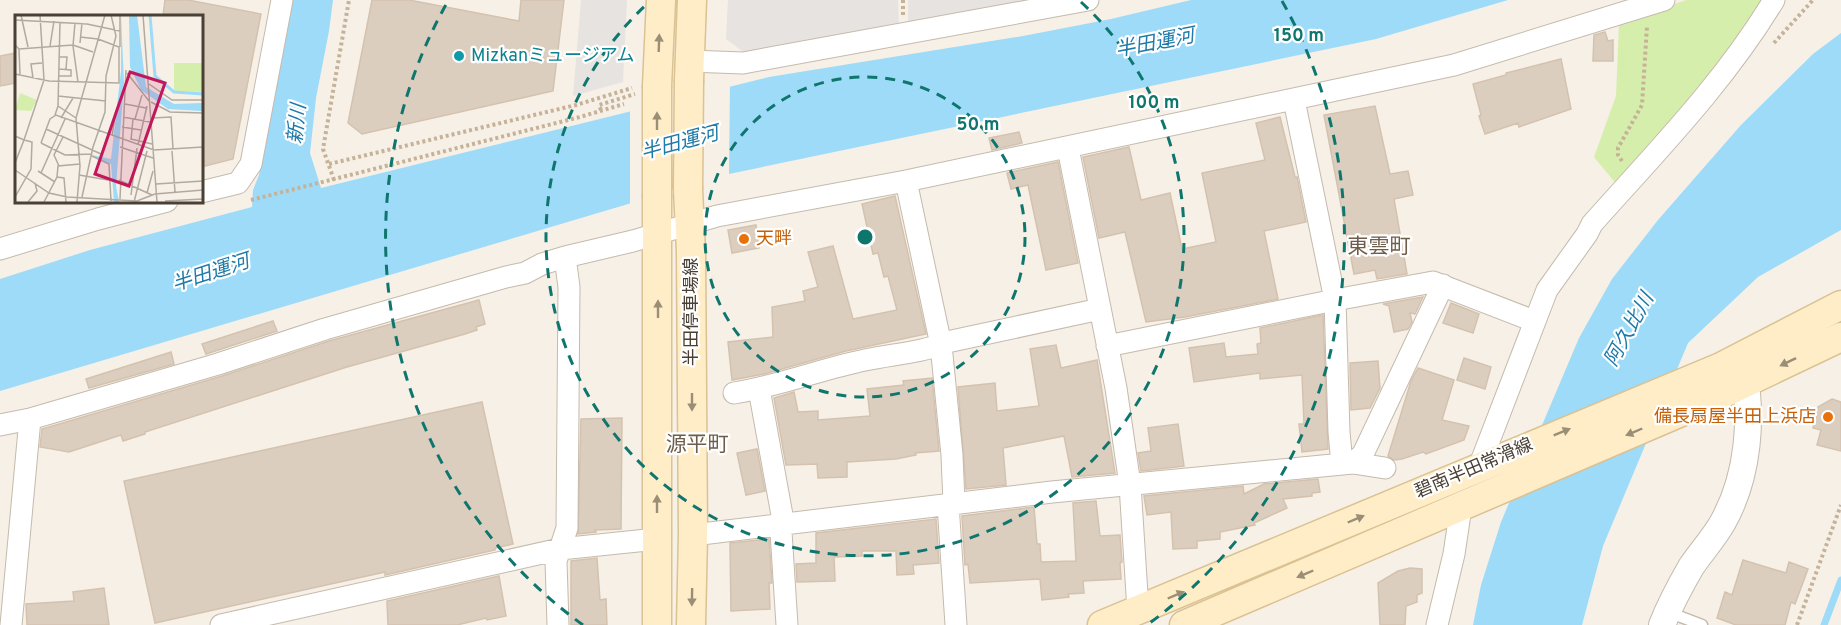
<svg xmlns="http://www.w3.org/2000/svg" width="1841" height="625" viewBox="0 0 1841 625" font-family="Overpass,'Noto Sans JP',sans-serif">
  <rect width="100%" height="100%" fill="#f6f0e7"/>
  <path fill="#d6eeac" d="M1686,0H1762L1749,26L1618,186L1594,157L1616,96L1619,24Z"/>
  <path fill="#e6e3e0" d="M581,0H627L623,82L573,96Z
    M728,0H898L899,27L745,53L726,39Z
    M908,0H1062L908,24Z"/>
  <path fill="#9ddbf9" d="M290,0H333L329,31L316,98L310,153L321,188L769,77L1023,36L1111,19L1191,0H1508L1376,39L729,174L0,391V279L90,250L252,207L253,190L259,175Z
    M1841,33V230L1758,277L1688,343L1603,546L1582,625H1473L1481,585L1501,522L1579,338L1612,279L1658,220L1741,125L1813,54Z"/>
  <path fill="#f6f0e7" d="M730,83L729,178L630,207V108Z"/>
  <g fill="none" stroke-linecap="round" stroke-linejoin="round">
    <path stroke="#9ddbf9" stroke-width="7" d="M1824,625L1841,580"/>
  </g>
  <path fill="#dccebe" stroke="#d4c2ae" stroke-width="1.5" d="M165,0H188L261,14L233,159L201,167V16H163Z
    M372,0H409L519,21L521,0H564L553,91L362,134L348,123Z
    M1605,32L1608,41L1613,40V61H1593L1594,35Z
    M16,53V83L0,86V56Z
    M1561,59L1571,109L1519,127L1518,123L1485,134L1479,116L1481,115L1473,84L1506,75V73Z
    M1375,106L1390,174L1408,171L1413,195L1394,199L1407,274L1377,279L1375,270L1354,274L1324,115Z
    M1280,117L1295,177H1297L1306,222L1264,231L1278,299L1185,317L1146,322L1125,232L1099,238L1083,157L1129,147L1141,200L1170,193L1182,249L1216,242L1202,173L1265,160L1256,123Z
    M1019,132L1022,143L992,150L989,138Z
    M1058,162L1078,263L1046,270L1028,185L1011,189L1007,173Z
    M895,196L926,334L846,351L764,374L732,380L728,342L773,337L772,307L805,301L803,291L818,287L808,252L833,246L853,319L897,310L888,276L884,277L878,253L873,254L862,204Z
    M756,225L759,248L732,253L728,230Z
    M1423,297L1415,314L1410,313L1412,322L1408,329L1394,332L1389,306L1383,304Z
    M479,300L485,324L476,327L477,330L465,334L347,367L145,432V434L123,441L121,435L69,452L40,447L42,429L222,376L329,341Z
    M1451,303L1479,314L1473,333L1443,323Z
    M1323,315L1328,449L1302,452L1299,424H1304L1302,375L1260,379V373L1194,382L1189,348L1224,343L1226,357L1258,354L1257,344L1261,343L1260,328Z
    M273,321L277,331L206,354L202,344Z
    M1056,345L1061,368L1097,360L1115,473L1072,477L1064,436L1003,448L1006,485L966,489L958,387L995,383L997,411L1039,406L1030,349Z
    M171,352L174,364L89,388L86,379Z
    M1464,358L1491,367L1485,389L1457,380Z
    M1378,361L1380,388L1370,408L1351,410L1350,363Z
    M1418,368L1454,380L1442,420L1469,426L1464,440L1426,454L1423,452L1402,459L1394,460L1388,456L1411,381Z
    M932,378L939,451L915,453L916,455L896,459L847,462V477L818,478L817,464L786,465L774,398L794,392L798,412L818,411V420L870,416L867,389L904,385L903,381Z
    M1832,399L1841,402V451L1817,445L1821,430L1813,428L1818,407Z
    M482,402L513,544L495,548V550L385,575V572L155,623L124,481Z
    M622,418L621,529L595,530L596,532L578,534L581,419Z
    M1178,424L1184,466L1141,471L1138,453L1151,451L1148,428Z
    M757,449L765,491L746,495L737,453Z
    M1318,479L1320,492L1312,493V496L1283,499L1287,508L1254,523L1255,525L1220,532V539L1197,541V548L1173,549L1171,512L1147,515L1144,496L1243,486L1244,494L1264,484Z
    M1096,501L1100,536L1120,535L1122,562L1120,563L1121,579L1083,581L1084,593L1068,594L1069,597L1042,600L1040,579L970,583L968,564L965,565L962,516L1034,507L1037,544H1040L1041,562L1076,561L1073,503Z
    M936,519L939,563L913,565L914,574L897,575L896,551H862V556L834,557L835,581L797,582L796,564L816,563V533Z
    M769,539L772,583H769L770,609L731,611L730,543Z
    M597,558L600,600L606,599L607,625H571V561Z
    M1743,560L1786,573L1789,562L1808,569L1795,604L1791,602L1785,625H1736L1717,618L1725,592L1732,595Z
    M1410,568L1422,569V593L1417,595V602L1406,606L1405,625H1380L1378,583L1398,571Z
    M499,576L506,616L487,620L486,618L457,625H388L387,601Z
    M104,588L109,625H27L26,604L74,601L73,592Z"/>
  <g fill="none" stroke-linecap="round" stroke-linejoin="round">
    <g stroke="#c5baac" stroke-width="13">
      <path id="service" d="M1668,612L1702,625"/>
    </g>
    <g stroke="#c5baac" stroke-width="23">
      <path id="minor" d="M689,61L743,63L1088,0
        M1294,100L1335,300L1339,432L1342,464
        M1068,148L1116,388L1130,485L1138,610
        M906,181L941,345L952,455L954,503
        M201,192L238,183L251,164L282,0
        M0,249L98,219L167,201
        M1107,346L1335,300L1433,282L1534,321
        M759,389L782,515L781,532L787,625
        M734,393C779,386 821,369 865,360C892,354 921,353 947,342L1100,309
        M0,425L30,419L218,364L325,329L506,277L525,273L542,264L565,257L633,241L717,216L906,181L1454,65L1664,0
        M1353,463L1363,454L1443,285
        M1479,467L1547,290L1587,234L1592,224C1656,152 1724,83 1774,0
        M948,504L956,625
        M693,535L1052,492L1353,463L1385,468
        M11,625L30,419
        M221,625L560,549L657,539
        M558,625L556,561L567,528L569,287L565,257
        M1437,625L1454,554L1461,507"/>
    </g>
    <g stroke="#c5baac" stroke-width="28">
      <path id="tertiary" d="M1662,625C1670,605 1680,586 1691,567C1701,552 1714,538 1723,522C1749,475 1753,417 1743,365"/>
    </g>
    <g stroke="#dac292" stroke-width="31">
      <path id="secondary" d="M689,80L692,0
        M657,86L661,0
        M688,189L691,252L693,535L691,625
        M657,198V625
        M1102,625L1721,367L1841,305
        M1184,625L1707,401L1841,337"/>
    </g>
    <path stroke="#c6b298" stroke-width="4" stroke-dasharray="3 3" stroke-linecap="butt" d="M903,0V15
      M1774,43L1813,0
      M601,110L599,105L635,94
      M1622,161L1618,155V148L1642,105L1647,26
      M329,164L576,105L632,88
      M334,180L323,149L349,0
      M251,200L580,117L624,104
      M1797,625L1841,505"/>
    <use href="#service" stroke="#fff" stroke-width="10"/>
    <use href="#minor" stroke="#fff" stroke-width="21"/>
    <use href="#tertiary" stroke="#fff" stroke-width="26"/>
    <use href="#secondary" stroke="#ffedc8" stroke-width="28"/>
    <g stroke="#dac292" stroke-width="31" stroke-linecap="butt">
      <path id="secondary-bridge" d="M688,189L689,80
        M657,198V86"/>
    </g>
    <use href="#secondary-bridge" stroke="#ffedc8" stroke-width="28"/>
  </g>
  <defs><path id="oneway-solid" d="M-6-.8H1V-3.2L6.5 0L1 3.2V.8H-6Z" transform="scale(1.5)"/></defs>
  <g fill="#9b8e77">
    <use href="#oneway-solid" transform="translate(659 43) rotate(-88)"/>
    <use href="#oneway-solid" transform="translate(657 121) rotate(-90)"/>
    <use href="#oneway-solid" transform="translate(658 309) rotate(-90)"/>
    <use href="#oneway-solid" transform="translate(1788 362) rotate(154)"/>
    <use href="#oneway-solid" transform="translate(692 402) rotate(90)"/>
    <use href="#oneway-solid" transform="translate(1562 432) rotate(-22)"/>
    <use href="#oneway-solid" transform="translate(1634 432) rotate(157)"/>
    <use href="#oneway-solid" transform="translate(657 504) rotate(-90)"/>
    <use href="#oneway-solid" transform="translate(1356 519) rotate(-23)"/>
    <use href="#oneway-solid" transform="translate(1305 574) rotate(157)"/>
    <use href="#oneway-solid" transform="translate(1176 595) rotate(-23)"/>
    <use href="#oneway-solid" transform="translate(692 597) rotate(91)"/>
  </g>
  <g fill="none" stroke="#0f766e" stroke-width="3" stroke-dasharray="10 8">
    <circle cx="865" cy="237" r="160"/>
    <path d="M1081 2A319 319 0 1 1 649 2"/>
    <path d="M583 625A479 479 0 0 1 448 1M1282 1A479 479 0 0 1 1147 625"/>
  </g>
  <circle fill="#0f9aa8" stroke="#fff" stroke-width="2" cx="459" cy="56" r="6"/>
  <g fill="#e8710a" stroke="#fff" stroke-width="2">
    <circle cx="744" cy="239" r="6"/>
    <circle cx="1828" cy="417" r="6"/>
  </g>
  <g text-anchor="middle" dominant-baseline="central" stroke-width="4.5" stroke-linejoin="round" paint-order="stroke">
    <g font-size="18" fill="#0d838f" stroke="#fff" text-anchor="start">
      <text x="471" y="56">Mizkanミュージアム</text>
    </g>
    <g font-size="18" fill="#c56008" stroke="#fff" text-anchor="start">
      <text x="756" y="239">天畔</text>
      <text x="1816" y="417" text-anchor="end">備長扇屋半田上浜店</text>
    </g>
    <g font-size="18" fill="#4a4035" stroke="#fff">
      <text transform="translate(692 312) rotate(-90)">半田停車場線</text>
      <text transform="translate(1474 469) rotate(-23)">碧南半田常滑線</text>
    </g>
    <g font-size="20" font-style="italic" fill="#1f7aa8" stroke="#fff">
      <text transform="translate(1155 44) rotate(-11)">半田運河</text>
      <text transform="translate(298 124) rotate(-84)">新川</text>
      <text transform="translate(680 144) rotate(-15)">半田運河</text>
      <text transform="translate(211 274) rotate(-18)">半田運河</text>
      <text transform="translate(1630 330) rotate(-61)">阿久比川</text>
    </g>
    <g font-size="21" fill="#6e5d4b" stroke="#fff">
      <text x="1379" y="247">東雲町</text>
      <text x="697" y="445">源平町</text>
    </g>
  </g>
  <g transform="translate(15 15)">
    <rect width="188" height="188" fill="#f6f0e7"/>
    <path d="M159,48H187V77L159,76ZM5,78L22,85L16,96L0,95Z" fill="#d6eeac"/>
    <path d="M106,0L109,68L101,171L104,187H99L96,149L72,139L96,144L106,56ZM114,0H122L131,72L159,89L187,88V96L153,94L126,75L115,52Z" fill="#9ddbf9"/>
    <path fill="none" stroke="#9ddbf9" stroke-width="3" d="M135,0L140,61L159,77L188,79"/>
    <path fill="none" stroke="#b1aaa0" stroke-width="1.5" d="M6,0L13,32M105,0V32M128,0L142,187M0,5L72,9L105,16M60,8L58,31L63,67M65,22L83,24M65,28L67,8M0,30L4,34L58,30M58,30L78,37M35,31L39,6M4,34L5,60M44,42H52L51,54M112,58L134,86M0,59L34,66L104,68V32L83,24M44,61H56V55L44,54M18,63L16,49L27,48M134,69L157,85H188M43,81L91,86M136,87L155,97L188,98M110,89L131,93M43,91L61,103M40,100L43,91L45,7M108,102L135,107M46,103L58,83M137,103L156,102L158,134M120,104L127,80M107,112L126,115M31,114L86,139M0,121L9,125L29,65L25,0M97,121L101,95M116,124L137,129M116,125L118,104M26,128L50,140L77,139M26,128L35,104L41,100L139,135M123,130L132,91M105,132L138,143M139,135L188,132M157,136L160,177M77,141L94,149L96,186M0,148L9,125L17,127L16,154L0,182M44,151L39,140L48,122M0,155L34,178L52,182L122,186L140,179M23,156L40,167M26,158L50,104M64,160L93,165M42,162L49,163L51,187M104,165L137,180M141,169L188,166M132,178L138,156M140,179L188,175M116,180L122,133M67,182L78,132L90,97L91,61L101,21L96,0M105,184L111,55M150,186L188,184M13,187L22,176L20,168M29,187L42,162L43,151L65,149M62,187L65,151L61,103L90,0M119,187L132,136"/>
    <path fill="#c2185b" fill-opacity="0.15" stroke="#c2185b" stroke-width="3" d="M115,57L150,68L114,171L80,159Z"/>
    <rect width="188" height="188" fill="none" stroke="#4a4035" stroke-width="3"/>
  </g>
  <circle cx="865" cy="237" r="9" fill="#0f766e" stroke="#fff" stroke-width="3"/>
  <g font-size="18" text-anchor="middle" font-weight="bold" fill="#0f766e" stroke="#fff" stroke-width="4.5" stroke-linejoin="round" paint-order="stroke">
    <text x="1299" y="41">150 m</text>
    <text x="1154" y="108">100 m</text>
    <text x="978" y="130">50 m</text>
  </g>
</svg>
